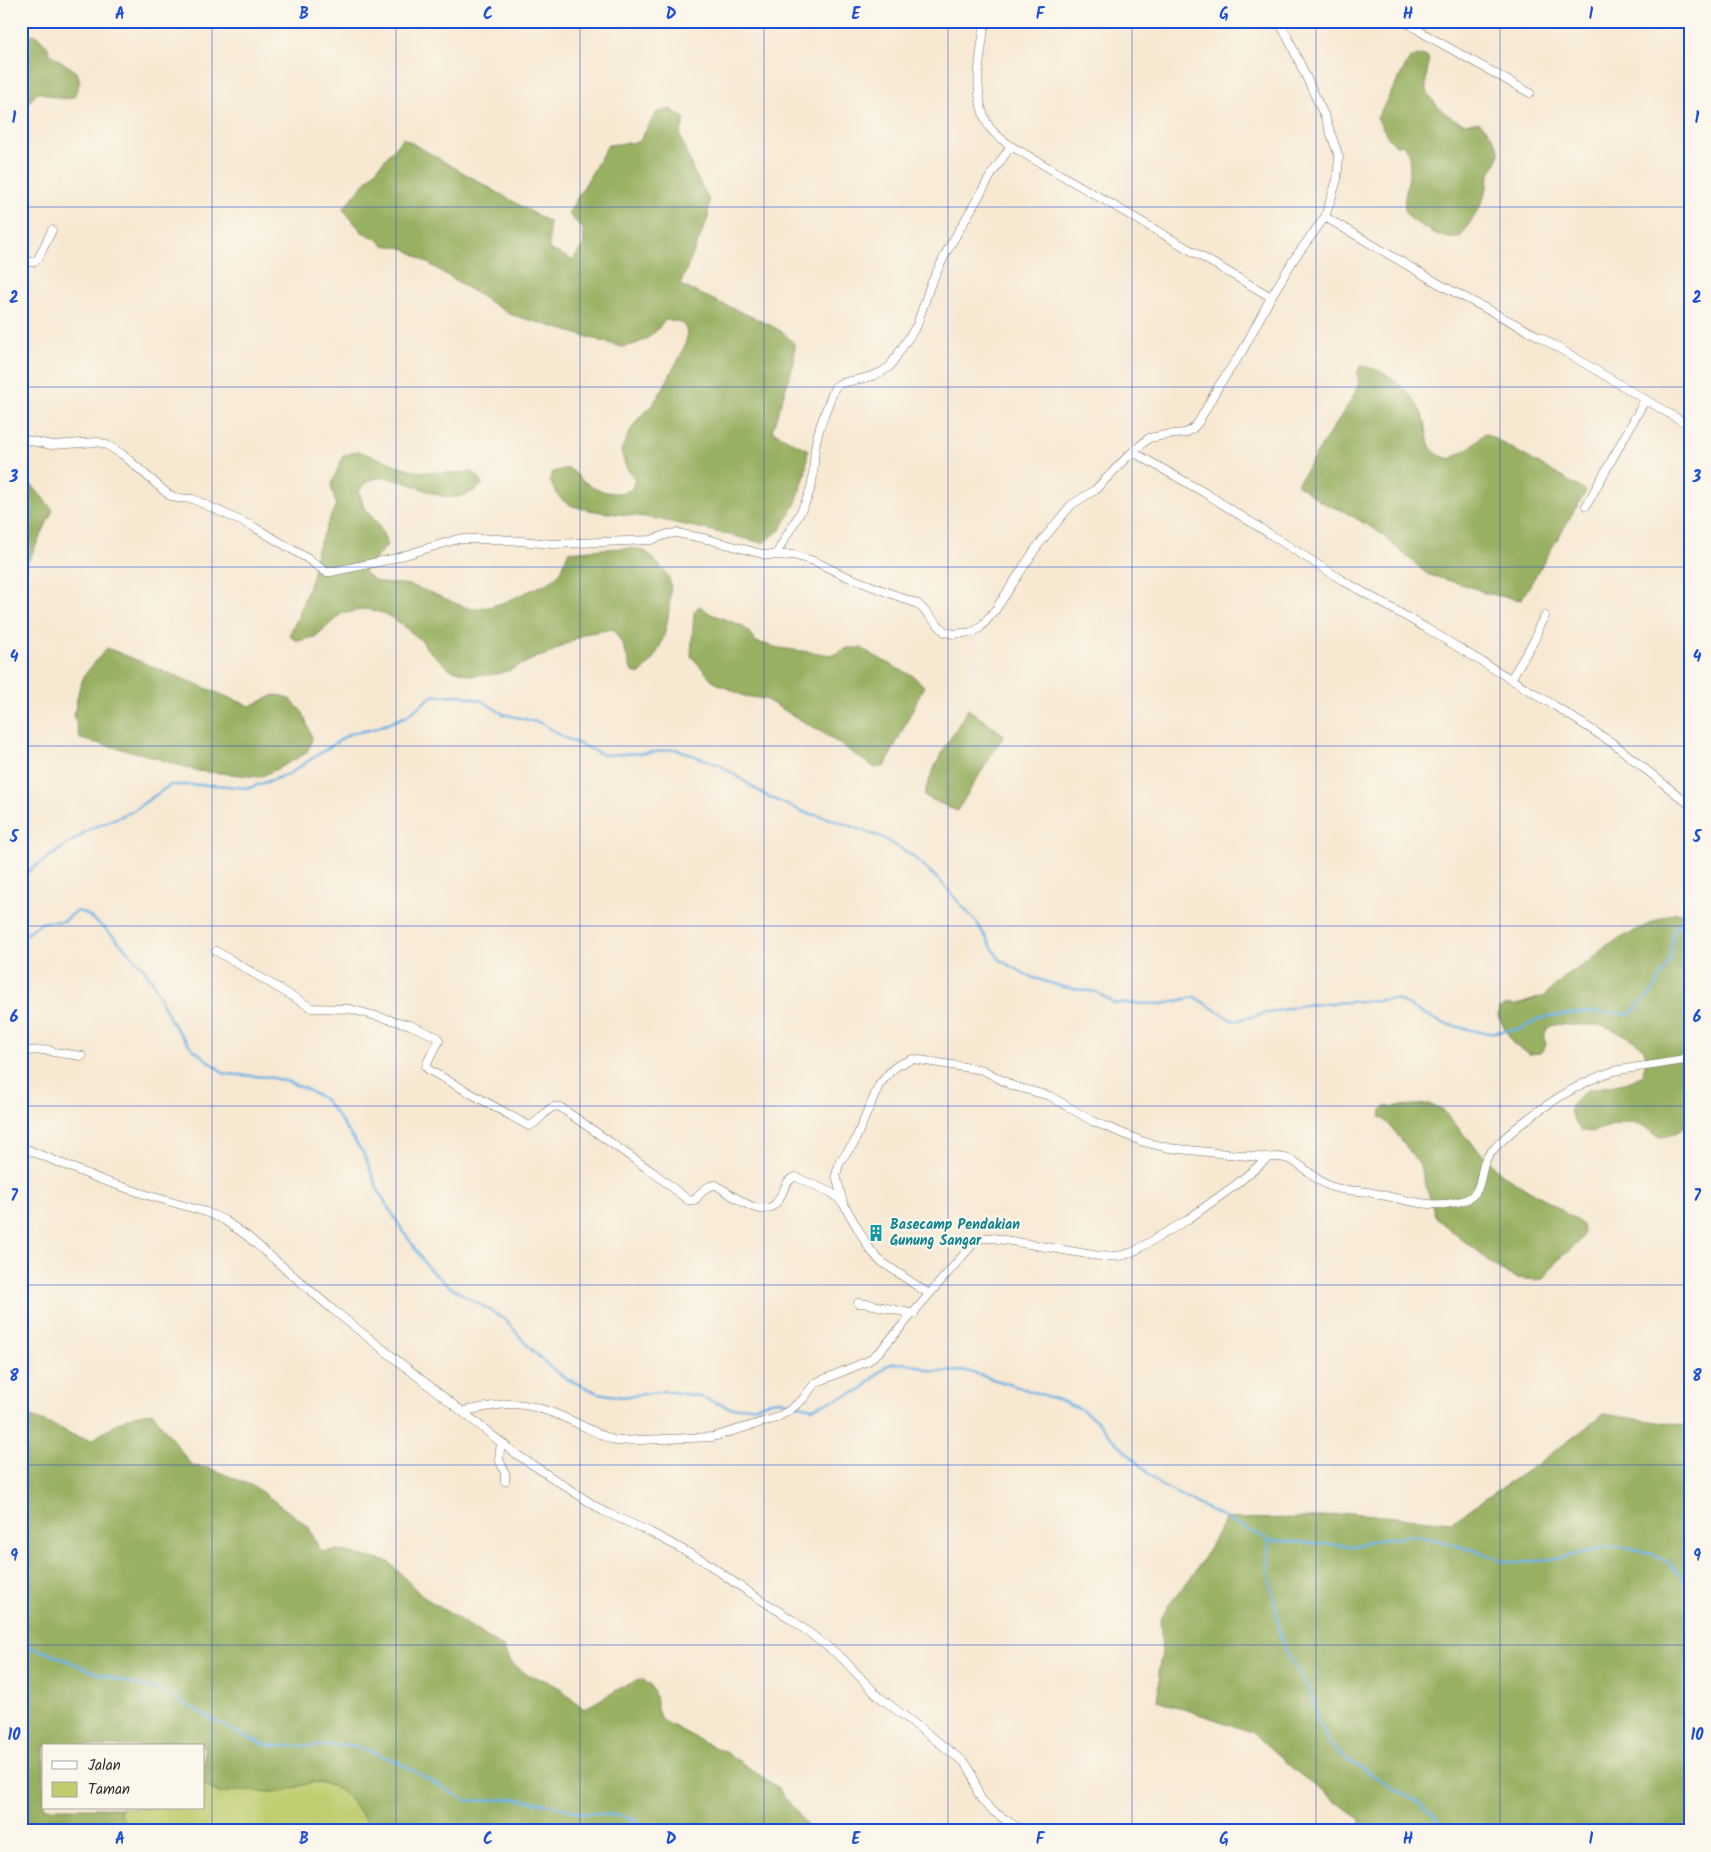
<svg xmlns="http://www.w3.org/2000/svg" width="1711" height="1852" viewBox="0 0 1711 1852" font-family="Kalam,sans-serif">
  <rect width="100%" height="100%" fill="#fbf7ec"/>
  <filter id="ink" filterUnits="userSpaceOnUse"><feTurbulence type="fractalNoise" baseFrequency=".02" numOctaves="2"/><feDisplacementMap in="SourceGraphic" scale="10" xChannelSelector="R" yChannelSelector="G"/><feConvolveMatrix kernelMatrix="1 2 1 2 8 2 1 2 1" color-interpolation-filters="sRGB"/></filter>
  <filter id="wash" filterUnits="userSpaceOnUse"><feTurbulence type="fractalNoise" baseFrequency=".0096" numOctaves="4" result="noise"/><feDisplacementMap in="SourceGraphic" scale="20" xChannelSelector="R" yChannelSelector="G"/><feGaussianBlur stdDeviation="1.12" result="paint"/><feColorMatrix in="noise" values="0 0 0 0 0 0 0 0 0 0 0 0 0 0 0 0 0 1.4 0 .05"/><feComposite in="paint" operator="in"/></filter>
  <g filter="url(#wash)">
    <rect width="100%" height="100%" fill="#f7e8d2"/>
    <path fill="#c0cd6f" stroke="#767c4d" d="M312,1782L329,1784L342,1791L374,1829L377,1831H129L120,1813V1808H204V1785L219,1793L236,1791L281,1792Z"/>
    <path fill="#98b062" stroke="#626e46" d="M21,32L35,35L42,40L47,46L50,54L77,72L80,81L74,97C61,101 52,97 39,92L21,110Z
      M1420,55L1428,57C1430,67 1423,82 1427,91C1433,104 1451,121 1465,123C1470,123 1474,121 1480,123C1486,126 1498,144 1499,151C1500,160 1492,168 1489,176C1488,181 1488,186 1486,191C1482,207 1469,224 1460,238C1449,240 1437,235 1427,229C1422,226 1412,221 1408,216C1396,201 1420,168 1404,145H1396L1389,139L1377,118L1410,58Z
      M671,109L685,119L680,135L693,170L709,200L708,218L680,285L770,325L784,333L795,345L794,363L772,431L808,450L805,475L796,503L780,530L763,543C726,534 689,525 651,518C630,514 581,513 565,502C557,497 553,488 550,480L553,472L568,468C575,472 579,478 586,483C598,492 617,496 631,490C637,478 635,479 627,469C624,464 623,456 621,450C626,440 631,428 638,419C642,414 648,410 652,405C660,395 666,383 672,371C682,353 703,320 665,320C653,336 643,344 622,347L509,314L404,248L383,245L377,239L362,232L343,209L403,138L549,222V249L573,260L584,244L583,229L568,214L608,145L639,142L656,113Z
      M1361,366C1389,369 1416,395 1425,422C1427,430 1427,441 1431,448C1436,455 1443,457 1451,459L1469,448L1485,433L1586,491L1521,600L1484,593L1477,589L1427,574L1379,532L1345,512L1321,502L1297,484L1353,397L1359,382L1357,373Z
      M358,451L414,471L441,473L473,472L479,477L482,485C474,493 457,499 446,497C422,493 377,460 359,491L364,508L378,524L388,544L364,572C382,590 392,580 412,586C430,591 450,602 468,608L489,607L505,602L550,582L561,572L568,552C583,551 633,545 644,551C649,553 654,560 658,564C662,569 667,574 669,579C672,585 670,592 670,598C668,628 662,654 640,674L632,672L623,645L613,629L584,634L546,655L537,657L508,671L491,675H470L450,669L427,649L423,642L399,622L383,613L366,609L341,614L315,637L298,641L291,637L290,633L298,617L312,577L317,549L336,504L331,486L343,456Z
      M25,477L53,510L21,577V478Z
      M699,606L711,614L742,626L748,631L756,642L779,648L832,655L848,648H861L898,669L912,675L924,686L885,766L875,768L823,733L765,699L744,696L714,682L691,656L694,612Z
      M107,648L250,706L275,695L283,696L291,700L303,713L312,738L310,746L306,753L283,766L260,777L198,771L143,754L80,739L74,715L79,689L85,674Z
      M968,709L1004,735L957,811L924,796C933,764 951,737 968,709Z
      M1676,912L1690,915V1034L1687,1041L1690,1047V1126C1683,1128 1671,1136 1664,1137C1656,1138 1651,1130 1644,1126C1640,1124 1630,1122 1625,1123C1599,1125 1580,1149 1570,1108L1574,1101L1587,1090L1625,1083L1641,1076C1644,1068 1649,1058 1644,1050C1640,1042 1613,1029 1604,1026C1595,1024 1583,1025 1573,1025C1556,1024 1540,1022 1546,1046L1540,1053L1529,1054L1514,1045L1498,1016L1499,1008L1507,1005H1517L1544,996L1568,974L1590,961L1607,945L1659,919Z
      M1429,1104L1444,1111L1466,1137L1502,1174L1543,1198L1583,1225V1234L1579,1242L1556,1262L1545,1277L1537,1280L1517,1278L1501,1271L1436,1218L1419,1164L1403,1142L1387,1122L1380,1117L1382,1109L1385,1107Z
      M152,1412L192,1466L209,1468L255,1487L308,1526L321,1552L337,1550L389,1562L422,1596L503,1647L510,1662L529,1676L545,1680L560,1688L584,1709L624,1686L642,1679C662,1692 651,1704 662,1720L709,1745L724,1751L777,1787L806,1824L804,1831H377L374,1829L342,1791L329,1784L312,1782L282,1792L236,1791L219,1793L204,1785V1746H188L186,1743L170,1741L151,1746H44V1808H120V1813L129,1831H21V1413L60,1428L75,1436L92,1440C115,1425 125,1415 152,1412Z
      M1604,1414L1690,1427V1831H1360V1819L1298,1773L1252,1732L1157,1700L1160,1679L1158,1671L1162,1653L1160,1621L1168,1606L1195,1572L1226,1519L1311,1518L1351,1513L1451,1522L1547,1457Z"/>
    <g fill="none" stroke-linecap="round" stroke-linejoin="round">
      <path stroke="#6eb3e4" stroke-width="2.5" d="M21,873L24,874L90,829L131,812L170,785H214L249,788L289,774L349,734L374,729L407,716L432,696L460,695L482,701L503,714L541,723L563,737L604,755L647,753L675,749L720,765L765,795L803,812L828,818L881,837L913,856L941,882L977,923L1000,960L1031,977L1063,987L1096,992L1114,1003L1162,1004L1195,997L1233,1021L1303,1005L1396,999L1441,1023L1485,1033L1520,1029L1545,1017L1585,1012L1630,1014L1652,993L1670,960L1673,932L1690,908
        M21,933L26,934L43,922L64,921L77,911L85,913L108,931L142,966L152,980L171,1021L181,1035L193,1049L225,1074L268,1077L286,1081L308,1090L324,1099L336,1114L364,1154L378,1190L396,1220L428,1268L449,1286L506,1320L527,1345L550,1367L567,1379L598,1393L622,1397L665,1391L698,1396L731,1408L757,1406L771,1401L779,1400L812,1408L861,1390L886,1366L894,1363L911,1364L934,1372L967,1371L1059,1400L1081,1409L1096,1420L1107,1433L1160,1485L1269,1540L1268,1569L1278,1620L1280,1635L1285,1650L1311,1692L1319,1722L1326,1737L1335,1750L1348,1760L1420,1804L1434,1814L1445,1831
        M1269,1540L1354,1546L1381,1539L1417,1535L1477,1551L1503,1561L1520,1563L1566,1557L1601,1548L1625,1547L1650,1553L1669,1563L1690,1587
        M21,1644L41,1650L102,1675L166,1693L235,1732L266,1745L282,1746L353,1745L398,1762L467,1801L516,1799L549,1804L581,1813L616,1815L633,1819L654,1831"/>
    </g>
  </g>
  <g filter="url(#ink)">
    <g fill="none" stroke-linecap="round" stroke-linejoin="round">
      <g stroke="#726d65" stroke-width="9">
        <path id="minor" d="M985,21C981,54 971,94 988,125C993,134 1003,140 1011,146L1271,297
          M1404,21L1426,35L1530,93
          M1325,217L1441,285L1540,337L1690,426
          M21,264L27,262H34L38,259L52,230
          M21,279V309
          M21,439L52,445L98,442L107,445L122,454L169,495L177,498L193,499L254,527L305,557L326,572H331L392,559L458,539H498L553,544L651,540L668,534L677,533L707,539L766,555H793L814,561L843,575L918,604L945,632L954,634L973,632L981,627L996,609L1036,548L1071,505L1095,490L1129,455L1149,438L1165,435L1185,433L1191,430L1198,423L1218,387L1243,350L1271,297L1294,259L1325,217L1337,180L1339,157L1325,117L1287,36L1278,21
          M1133,452L1205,493L1342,580L1426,628L1555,706L1614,744L1690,805
          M1586,506L1645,400
          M776,555C787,532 804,512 811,487C815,472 813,457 816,442C820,423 828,405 835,387L839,384C856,379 877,378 890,366L917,325L930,286L947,251L993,172L1011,146
          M1511,679L1535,639L1539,626L1545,616
          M216,951L312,1008L350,1009L410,1025L437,1037L439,1041L427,1063L426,1067L429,1070L529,1126C540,1123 548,1103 560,1107L654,1173L688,1200H695C701,1193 706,1185 716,1185C727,1192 749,1208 761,1209C785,1210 780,1179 796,1177L832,1193L843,1203
          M21,1051L49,1050L53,1052L82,1056
          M21,1147L102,1180L147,1195L206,1212L224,1220L247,1236L332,1309L516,1454L603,1511L650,1532L704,1561L738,1585L791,1619L841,1657L877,1695L964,1762C977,1776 972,1782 980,1797C989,1812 1009,1821 1023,1831
          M929,1294L879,1260L869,1248L843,1203L836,1175L840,1161L854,1143L879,1085L890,1072L898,1065L913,1059L983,1070L1013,1086L1050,1096L1092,1121L1144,1142L1169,1148L1268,1158C1296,1152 1305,1174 1327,1185C1339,1191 1355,1190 1368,1192C1399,1198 1433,1211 1465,1200C1486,1193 1477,1168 1490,1153C1516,1123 1573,1084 1611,1072C1620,1069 1629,1069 1638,1067C1655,1065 1672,1062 1690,1059
          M858,1303L869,1304L914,1314
          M463,1411C477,1409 493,1405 508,1404C546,1403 582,1428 616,1441L713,1437L776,1418L790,1410L803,1399L815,1383L868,1361L881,1350L978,1238H993L1099,1256C1111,1257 1121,1257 1133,1252L1187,1220L1234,1186L1268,1158
          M501,1442L499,1459L505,1473V1481"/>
      </g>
      <use href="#minor" stroke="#fff" stroke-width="8"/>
    </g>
  </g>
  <path fill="none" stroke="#1d4ed8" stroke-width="1" stroke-opacity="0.55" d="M212,21V1831M396,21V1831M580,21V1831M764,21V1831M948,21V1831M1132,21V1831M1316,21V1831M1500,21V1831M21,207H1690M21,387H1690M21,567H1690M21,746H1690M21,926H1690M21,1106H1690M21,1285H1690M21,1465H1690M21,1645H1690"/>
  <defs>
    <g id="building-bare" transform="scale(1.35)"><path d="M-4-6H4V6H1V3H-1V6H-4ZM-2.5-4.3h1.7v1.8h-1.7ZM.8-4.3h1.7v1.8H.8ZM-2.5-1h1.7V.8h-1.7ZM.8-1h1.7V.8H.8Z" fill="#0f9aa8" stroke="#fbf7ec" stroke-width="2.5" paint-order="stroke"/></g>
  </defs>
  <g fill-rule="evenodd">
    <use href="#building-bare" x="876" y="1233"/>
  </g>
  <g text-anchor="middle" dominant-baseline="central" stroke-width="5" stroke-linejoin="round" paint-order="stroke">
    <g font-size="14" font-weight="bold" fill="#0d838f" stroke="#fbf7ec" text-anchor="start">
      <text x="890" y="1225">Basecamp Pendakian<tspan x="890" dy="16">Gunung Sangar</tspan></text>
    </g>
  </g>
  <rect width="1711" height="1852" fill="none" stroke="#fbf7ec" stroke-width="55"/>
  <rect x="42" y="1744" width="162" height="65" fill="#fbf7ec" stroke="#a8a59f"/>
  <rect x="52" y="1761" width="25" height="8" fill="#ffffff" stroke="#a8a59f"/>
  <text x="88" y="1770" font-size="15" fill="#2b2b2b">Jalan</text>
  <rect x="52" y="1782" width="25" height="15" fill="#c0cd6f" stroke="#a8a59f"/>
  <text x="88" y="1794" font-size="15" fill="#2b2b2b">Taman</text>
  <rect x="28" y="28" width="1656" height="1796" fill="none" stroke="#1d4ed8" stroke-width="2"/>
  <g font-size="16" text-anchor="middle" font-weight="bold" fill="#1d4ed8">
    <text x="120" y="19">A</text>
    <text x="304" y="19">B</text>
    <text x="488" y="19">C</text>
    <text x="671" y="19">D</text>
    <text x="856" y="19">E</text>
    <text x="1040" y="19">F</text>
    <text x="1224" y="19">G</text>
    <text x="1408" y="19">H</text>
    <text x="1591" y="19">I</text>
    <text x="14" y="123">1</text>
    <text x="1697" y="123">1</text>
    <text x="14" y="303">2</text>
    <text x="1697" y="303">2</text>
    <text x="14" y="482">3</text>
    <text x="1697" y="482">3</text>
    <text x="14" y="662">4</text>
    <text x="1697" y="662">4</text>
    <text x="14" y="842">5</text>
    <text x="1697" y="842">5</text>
    <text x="14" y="1022">6</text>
    <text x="1697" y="1022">6</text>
    <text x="14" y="1201">7</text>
    <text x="1697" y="1201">7</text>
    <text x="14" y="1381">8</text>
    <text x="1697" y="1381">8</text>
    <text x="14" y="1561">9</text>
    <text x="1697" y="1561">9</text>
    <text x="14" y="1740">10</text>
    <text x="1697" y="1740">10</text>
    <text x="120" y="1844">A</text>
    <text x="304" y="1844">B</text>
    <text x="488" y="1844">C</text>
    <text x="671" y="1844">D</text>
    <text x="856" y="1844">E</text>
    <text x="1040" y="1844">F</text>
    <text x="1224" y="1844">G</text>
    <text x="1408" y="1844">H</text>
    <text x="1591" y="1844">I</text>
  </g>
</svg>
